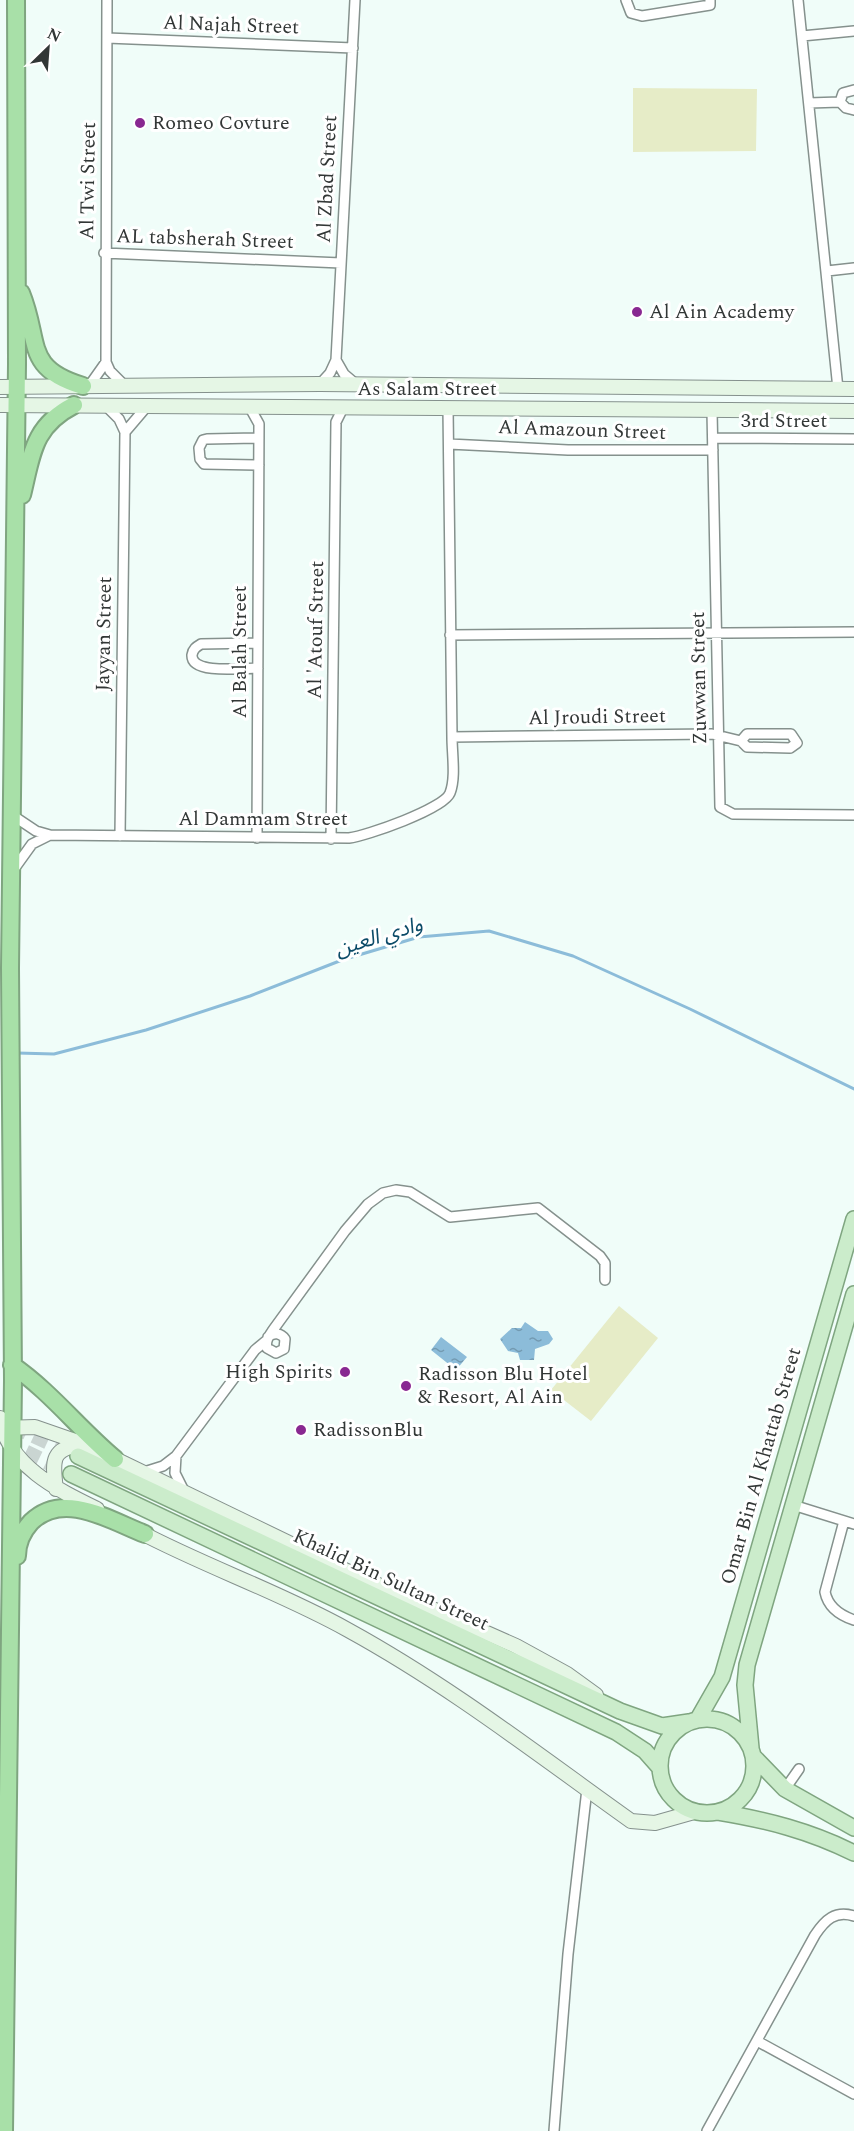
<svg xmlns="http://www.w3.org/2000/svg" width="854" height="2131" viewBox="0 0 854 2131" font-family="Spectral,'Noto Sans Arabic',serif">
  <defs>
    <pattern id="water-ripples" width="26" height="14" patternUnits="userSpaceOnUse" patternTransform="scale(1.5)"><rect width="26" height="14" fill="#8cbcd9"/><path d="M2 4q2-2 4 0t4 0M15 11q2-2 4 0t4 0" fill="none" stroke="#739ab1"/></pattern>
  </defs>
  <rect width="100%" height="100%" fill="#f0fdf9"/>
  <path fill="#e6ecc7" d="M633,88L757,89L756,151L633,152Z
    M619,1306L658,1338L591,1421L551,1390Z"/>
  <path fill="url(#water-ripples)" d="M525,1322L538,1331H548L553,1339L549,1344L535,1349L534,1360H520L518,1353L508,1351L500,1339L512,1328H521Z
    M441,1337L467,1357L456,1370L431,1350Z"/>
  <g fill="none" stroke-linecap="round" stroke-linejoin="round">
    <path stroke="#8cbcd9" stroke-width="3" d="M17,1053L54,1054L146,1030L250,996L342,960L419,937L489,931L573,956L690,1009L854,1089"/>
    <path stroke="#cad5d2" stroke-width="15" stroke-dasharray="15 8" stroke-linecap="butt" d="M13,1426L73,1454
      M5,1442L71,1474"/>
    <g stroke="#85918d" stroke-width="12">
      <path id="street" d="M107,0L106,362L110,371L124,385
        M626,0L631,13L642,16L710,5V0
        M798,0L838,389
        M802,36L854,31
        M107,38L353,48
        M840,102L843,93L854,90
        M840,102L846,108L854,110
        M809,103L840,102
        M104,253L341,263
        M827,271L854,268
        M336,360L344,374L357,385
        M320,384L330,373L336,360L355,0
        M89,386L106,362
        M106,406L119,419L125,432L120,836
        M249,406L259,424L257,838
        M712,411L720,807L733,814L854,815
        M125,432L148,405
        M713,438L854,439
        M449,444L568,450H713
        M259,465L204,464L200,459L199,448L203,440L207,439L259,438
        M450,635L854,632
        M258,643L201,644C196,647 193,649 192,655C191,675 244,668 258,668
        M747,734H791L797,743L790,748L747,747L741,741Z
        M452,737L712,734L741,741
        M12,815L36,831L50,835L349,838C366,836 444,809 450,793C456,778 452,754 452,737L448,408
        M331,839L336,422L343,408
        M14,869L32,844L50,835
        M268,1337C274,1332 281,1333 285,1339L284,1349L276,1353L267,1348C265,1341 269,1336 273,1330L345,1231L368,1204L383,1193L396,1190L410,1192L450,1217L538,1208L600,1256L605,1263V1280
        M176,1456L175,1473L184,1491
        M144,1472L163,1466L176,1456L255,1350L267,1340
        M793,1505L854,1524
        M844,1521L825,1592C828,1607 839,1615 854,1620
        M785,1789L799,1769
        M757,2041L854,2094
        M554,2131L568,1954L587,1789
        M707,2131L815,1935C825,1920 835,1910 854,1916"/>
    </g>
    <g stroke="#85918d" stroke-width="16">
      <path id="secondary" d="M0,387L320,384L854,389
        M0,405L854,411
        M0,1418C8,1466 58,1490 97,1509
        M3,1428L35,1427L84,1444L349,1572L516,1646L567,1674L596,1695
        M56,1489C52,1460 51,1448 84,1444
        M138,1531C206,1567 280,1592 348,1630C450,1686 537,1754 631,1821L655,1823L694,1812"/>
    </g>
    <g stroke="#7fa580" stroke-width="18">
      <path id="primary" d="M78,1456L620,1711L662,1726L689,1722
        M71,1474L616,1732L645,1751L660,1768
        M660 1766a47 47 0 1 1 94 0a47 47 0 1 1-94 0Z
        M698,1719L722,1677L854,1219
        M751,1748L745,1685L747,1665L854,1294
        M754,1757L785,1789L854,1828
        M718,1812C767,1820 810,1831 854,1853"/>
    </g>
    <g stroke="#7fa580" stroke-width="20">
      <path id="highway" d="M21,293C41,342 23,368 83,386
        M22,495C32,454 33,426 74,405
        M12,1365C51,1392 79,1429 115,1459
        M17,1556C17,1543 22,1532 31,1522C64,1490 111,1521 145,1534
        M4,2131L13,1380L10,968L17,364L16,0"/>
    </g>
    <use href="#street" stroke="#fff" stroke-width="9"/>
    <use href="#secondary" stroke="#e5f6e5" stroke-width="14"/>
    <use href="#primary" stroke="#cbeccb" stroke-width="15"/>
    <use href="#highway" stroke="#a8e0a8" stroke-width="16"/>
  </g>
  <g fill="#882891" stroke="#fff" stroke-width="2">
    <circle cx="140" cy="123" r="6"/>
    <circle cx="637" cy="312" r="6"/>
    <circle cx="345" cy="1372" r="6"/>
    <circle cx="406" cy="1386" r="6"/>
    <circle cx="301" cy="1430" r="6"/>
  </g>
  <g text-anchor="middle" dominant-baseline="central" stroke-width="6" stroke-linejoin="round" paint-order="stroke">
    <g font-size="20" fill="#323736" stroke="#fff">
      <text transform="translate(231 25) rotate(2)">Al Najah Street</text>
      <text transform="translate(327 179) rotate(-87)">Al Zbad Street</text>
      <text transform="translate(88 181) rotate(-89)">Al Twi Street</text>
      <text transform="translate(205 239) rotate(2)">AL tabsherah Street</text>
      <text x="427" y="389">As Salam Street</text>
      <text x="784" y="421">3rd Street</text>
      <text transform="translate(582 430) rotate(2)">Al Amazoun Street</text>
      <text transform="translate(316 630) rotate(-89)">Al 'Atouf Street</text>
      <text transform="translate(104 634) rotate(-89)">Jayyan Street</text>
      <text transform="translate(240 652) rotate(-90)">Al Balah Street</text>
      <text transform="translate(699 678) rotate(-91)">Zuwwan Street</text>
      <text transform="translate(597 717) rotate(-1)">Al Jroudi Street</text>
      <text x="263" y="819">Al Dammam Street</text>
      <text transform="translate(761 1466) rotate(-74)">Omar Bin Al Khattab Street</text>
      <text transform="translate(391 1580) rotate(25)">Khalid Bin Sultan Street</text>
    </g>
    <g font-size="20" fill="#323736" stroke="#fff" text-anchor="start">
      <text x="152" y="123">Romeo Covture</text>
      <text x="649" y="312">Al Ain Academy</text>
      <text x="333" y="1372" text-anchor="end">High Spirits</text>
      <text x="418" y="1374">Radisson Blu Hotel<tspan x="418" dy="23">&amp; Resort, Al Ain</tspan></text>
      <text x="313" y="1430">RadissonBlu</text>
    </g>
    <g font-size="21" font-style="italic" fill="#0c4b68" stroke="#fff">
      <text transform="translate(379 937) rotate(-17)">وادي العين</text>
    </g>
  </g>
  <g transform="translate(48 48) rotate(25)" stroke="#ffffff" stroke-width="4.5" paint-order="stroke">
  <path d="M0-4.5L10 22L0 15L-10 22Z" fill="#323736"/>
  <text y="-9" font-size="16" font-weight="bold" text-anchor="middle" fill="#323736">N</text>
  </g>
</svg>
